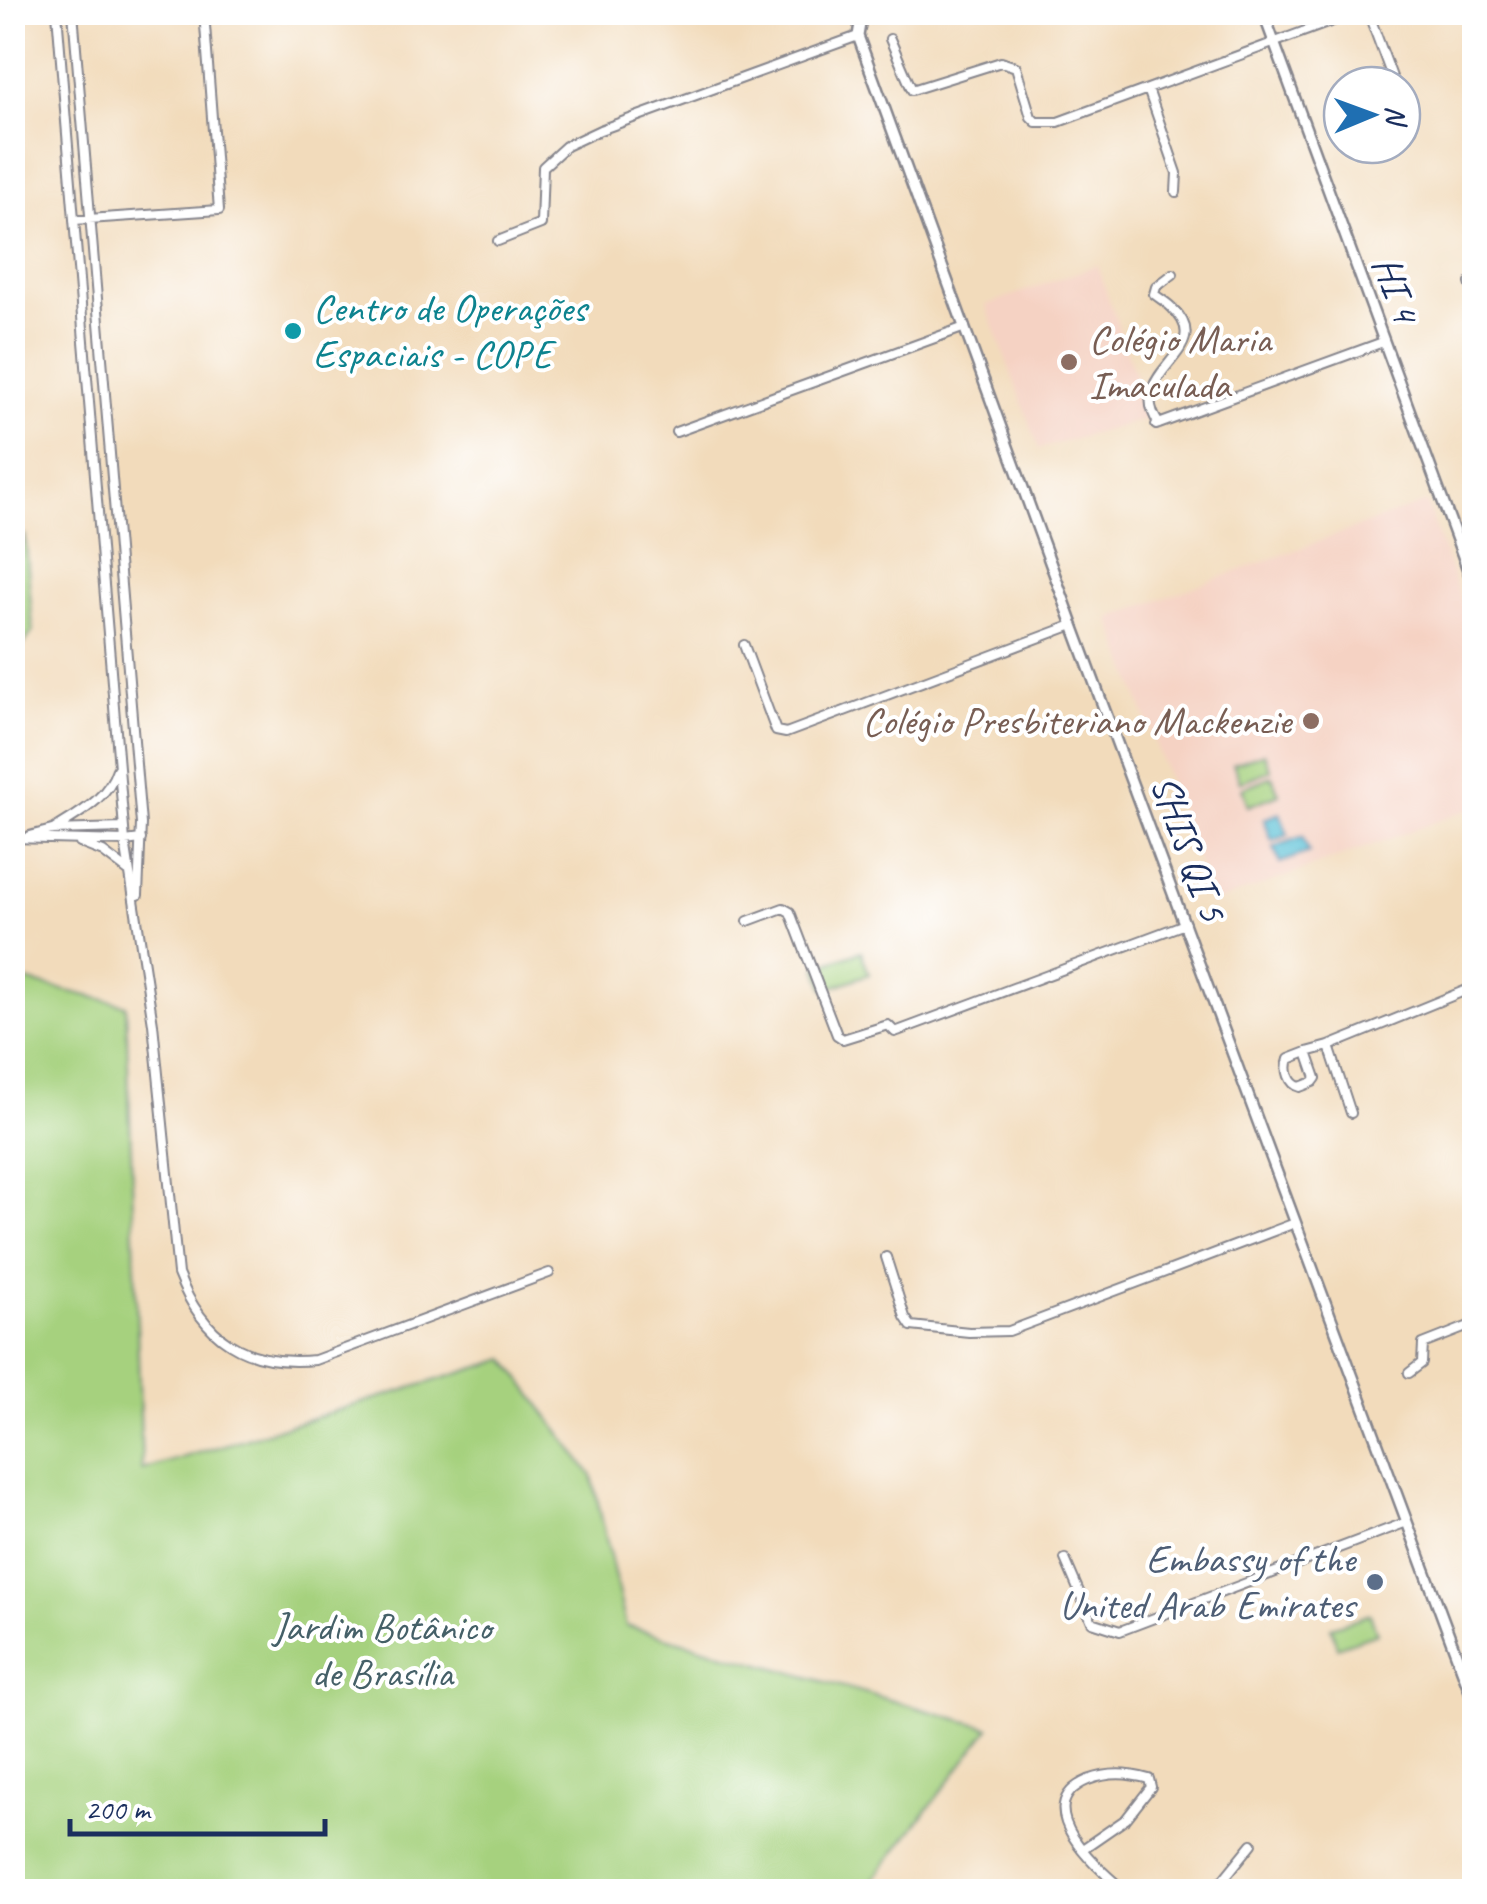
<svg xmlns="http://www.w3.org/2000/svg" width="1487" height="1904" viewBox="0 0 1487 1904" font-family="Caveat,sans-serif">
  <rect width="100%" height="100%" fill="#fff"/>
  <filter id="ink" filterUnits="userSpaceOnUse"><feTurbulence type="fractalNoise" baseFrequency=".01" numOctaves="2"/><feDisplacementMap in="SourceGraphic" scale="20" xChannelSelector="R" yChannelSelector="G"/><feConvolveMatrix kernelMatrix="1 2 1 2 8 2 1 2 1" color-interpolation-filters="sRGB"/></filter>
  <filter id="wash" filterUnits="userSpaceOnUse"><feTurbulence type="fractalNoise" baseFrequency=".0048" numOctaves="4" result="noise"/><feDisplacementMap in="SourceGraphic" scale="40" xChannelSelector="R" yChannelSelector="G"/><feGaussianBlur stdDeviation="2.25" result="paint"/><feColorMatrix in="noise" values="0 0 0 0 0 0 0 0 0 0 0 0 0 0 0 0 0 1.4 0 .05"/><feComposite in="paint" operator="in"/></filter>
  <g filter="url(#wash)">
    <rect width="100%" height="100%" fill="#f2dbbb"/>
    <path fill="#f5d2c3" d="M1097,265L1150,418L1039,449L986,305Z
      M1426,502L1474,635V808L1213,903L1110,618Z"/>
    <path fill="#a6d17e" stroke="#60806e" stroke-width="2.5" d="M25,534L33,631L13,660V569Z
      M1264,753L1271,770L1240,782L1233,764Z
      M1272,776L1279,794L1248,806L1242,788Z
      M861,951L869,974L825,990L817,967Z
      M13,978L126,1005L142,1470L506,1359L592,1476L626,1626L990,1728L865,1891H13Z
      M1370,1614L1377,1633L1337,1647L1331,1627Z"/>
    <path fill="#59c0d6" stroke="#3a789a" stroke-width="2.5" d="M1280,813L1288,835L1272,841L1264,819Z
      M1303,836L1309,852L1280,863L1274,847Z"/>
  </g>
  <g filter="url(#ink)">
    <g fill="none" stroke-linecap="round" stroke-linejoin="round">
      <g stroke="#86858c" stroke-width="12">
        <path id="minor" d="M57,12L125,841L153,1024L178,1274C203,1339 246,1367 315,1360L549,1273
          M73,12L141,824L138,895
          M1368,12L1395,85
          M890,39L912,90L1001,62L1016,67L1031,117L1036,122H1058L1357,12
          M1148,89L1177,173L1176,192
          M1402,103L1412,129
          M74,220L219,210L204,12
          M498,241L541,224L543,167L566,146L600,130L858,36
          M1470,283L1474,296
          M1159,424C1122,371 1219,352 1173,309C1168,303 1160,299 1154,294L1156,287L1173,274
          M1156,425L1383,342
          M676,432L965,327
          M744,645L776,731L786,733L1073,625
          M53,830C79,813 107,800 117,769
          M29,836L52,830L124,828
          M12,838L125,841L141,839
          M80,843L103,852L128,871
          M748,921L783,908L790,912L837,1035L843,1039L888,1025L895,1032L1185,924
          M1329,1046L1474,987
          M1307,1052L1289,1059C1285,1070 1289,1084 1300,1087L1313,1082L1316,1078L1307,1052L1329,1046L1351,1113
          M886,1257L905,1317L911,1326L969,1332L1009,1331L1295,1223
          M1409,1373L1422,1363L1423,1344L1474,1324
          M1065,1559L1092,1622L1120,1631L1407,1522
          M1084,1848L1126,1819L1151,1787L1149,1779C1127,1773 1110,1772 1088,1780C1026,1806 1098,1869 1126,1892
          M1213,1892L1252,1844"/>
      </g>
      <g stroke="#86858c" stroke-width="14">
        <path id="tertiary" d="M862,12L858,36L1073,625L1474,1702
          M1263,12L1474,586
          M1473,1892L1474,1889"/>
      </g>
      <use href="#minor" stroke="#fff" stroke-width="8"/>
      <use href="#tertiary" stroke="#fff" stroke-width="9"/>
    </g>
  </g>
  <circle fill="#0f9aa8" stroke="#fff" stroke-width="4" cx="293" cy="331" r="10"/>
  <g fill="#8d6e63" stroke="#fff" stroke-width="4">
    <circle cx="1069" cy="362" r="10"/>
    <circle cx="1311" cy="721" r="10"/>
  </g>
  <circle fill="#5c6f8a" stroke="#fff" stroke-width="4" cx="1375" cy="1582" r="10"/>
  <g text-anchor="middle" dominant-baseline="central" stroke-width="8" stroke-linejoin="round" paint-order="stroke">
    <g font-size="40" fill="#1b2f5e" stroke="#fff">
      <text transform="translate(1396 289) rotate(70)">HI 4</text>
      <text transform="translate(1189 848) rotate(70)">SHIS QI 5</text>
    </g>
    <g font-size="40" fill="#0d838f" stroke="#fff" text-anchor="start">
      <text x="313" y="308">Centro de Operações<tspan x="313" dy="46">Espaciais - COPE</tspan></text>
    </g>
    <g font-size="40" fill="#785e54" stroke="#fff" text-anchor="start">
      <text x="1089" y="339">Colégio Maria<tspan x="1089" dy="46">Imaculada</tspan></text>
      <text x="1291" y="721" text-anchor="end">Colégio Presbiteriano Mackenzie</text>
    </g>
    <g font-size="40" fill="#4e5e75" stroke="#fff" text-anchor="end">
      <text x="1355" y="1559">Embassy of the<tspan x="1355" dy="46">United Arab Emirates</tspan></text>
    </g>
    <g font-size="40" fill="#456068" stroke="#fff">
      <text x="382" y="1627">Jardim Botânico<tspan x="382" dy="46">de Brasília</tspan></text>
    </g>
  </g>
  <rect width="1487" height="1904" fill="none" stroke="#fff" stroke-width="50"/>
  <g transform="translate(1372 115) rotate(89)"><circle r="48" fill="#ffffff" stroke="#a4acbf" stroke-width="2.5"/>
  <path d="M0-8L18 38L0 25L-18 38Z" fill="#1f6fb2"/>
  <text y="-15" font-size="28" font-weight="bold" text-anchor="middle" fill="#1b2f5e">N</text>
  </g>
  <path d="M70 1819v15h255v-15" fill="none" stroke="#1b2f5e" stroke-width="5"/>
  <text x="85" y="1819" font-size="30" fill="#1b2f5e" stroke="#ffffff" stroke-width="8" paint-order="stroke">200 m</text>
</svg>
